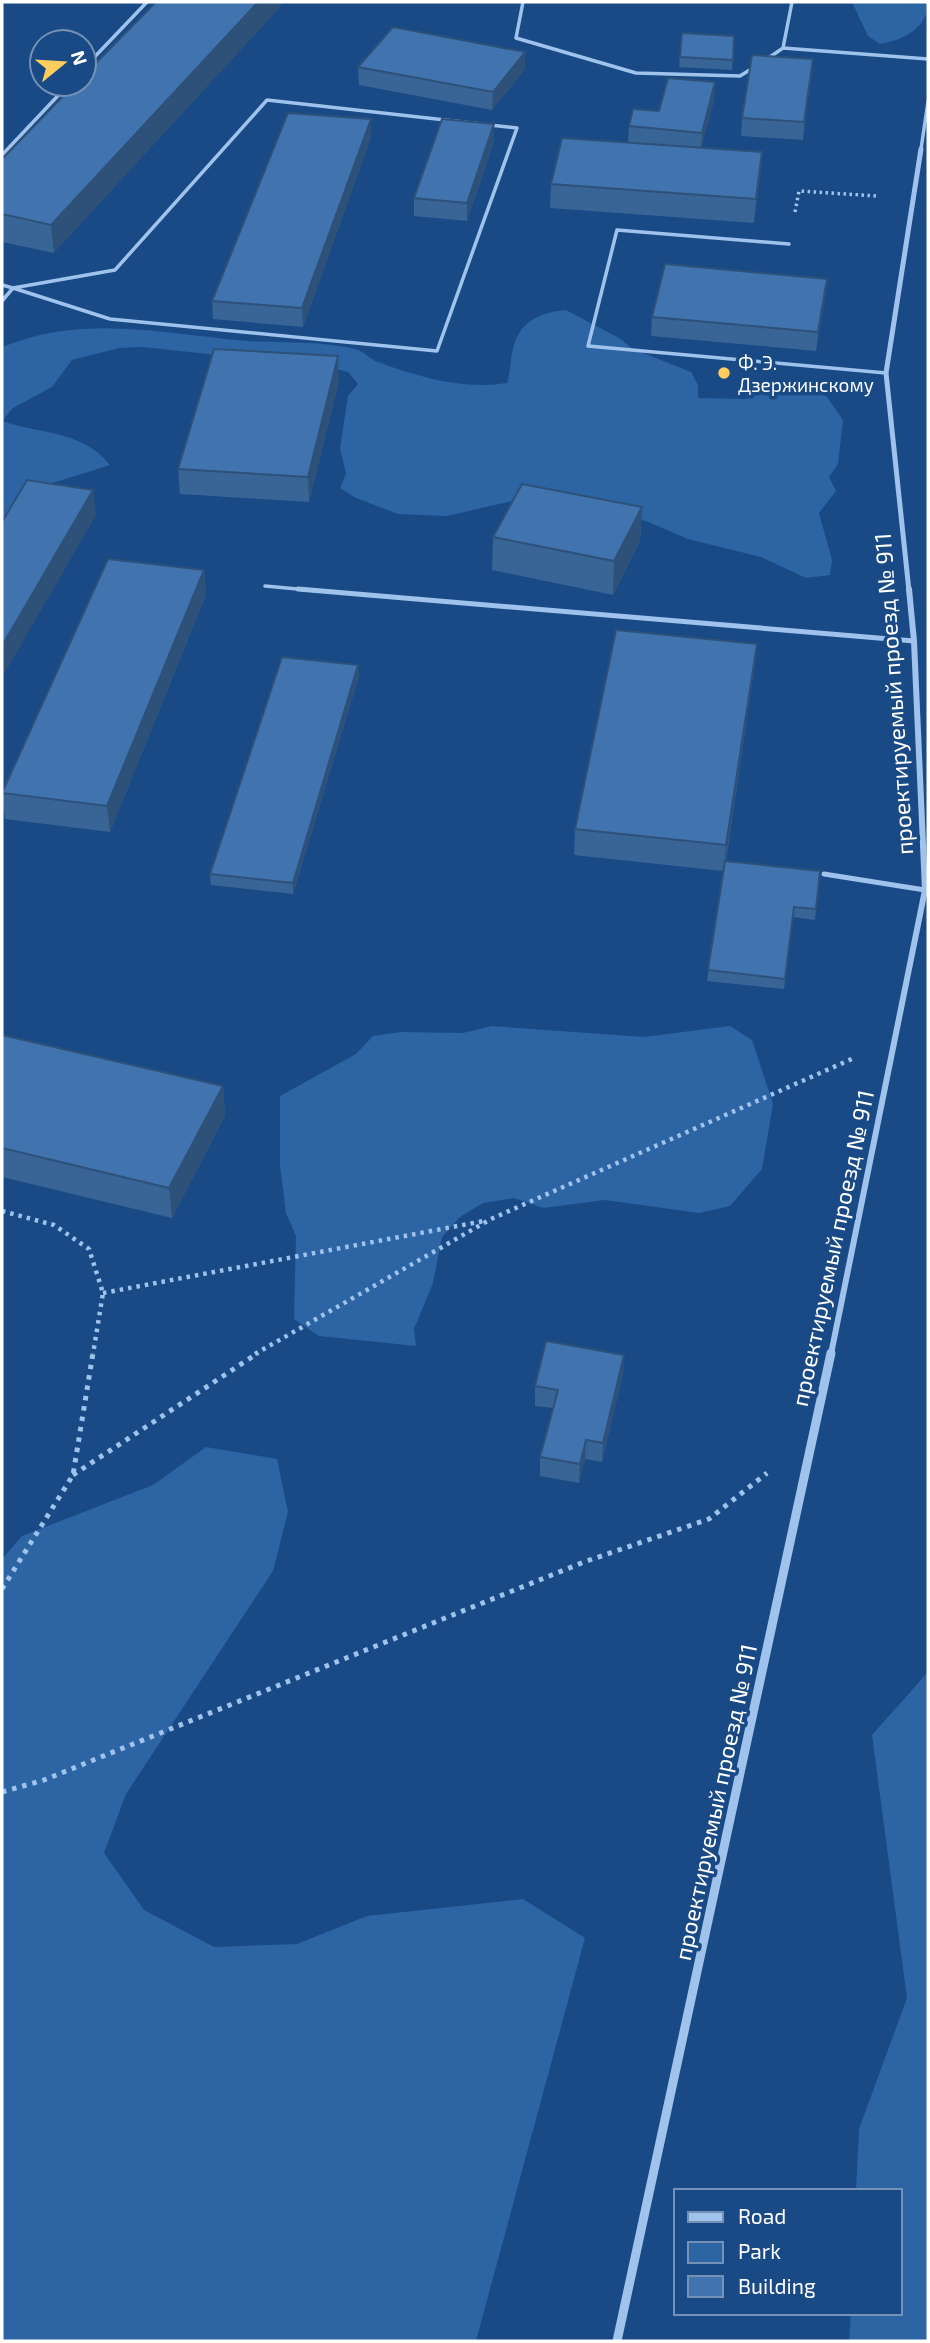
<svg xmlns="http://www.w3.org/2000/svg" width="930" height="2343" viewBox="0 0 930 2343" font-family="'Exo 2',sans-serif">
  <rect width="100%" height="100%" fill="#194a86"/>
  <path fill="#2c64a4" d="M852,2H928C928,28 904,40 880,44L868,36Z
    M566,310L619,338L633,349L691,372L698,385V398L746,399L784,385L807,384L827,397L843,420L838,464L829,477L836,491L819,513L832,560L830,575L806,578L761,557L688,539L646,521L525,498L447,516L398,514L356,498L340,488L346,474L340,448L348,396L358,384L348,372L327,367L143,347L119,348L72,360L52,387L13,408L2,421C39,434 83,430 110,465L43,486L2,551V347C86,313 162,334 249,341C284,343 321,341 355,349C364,351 369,359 378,362C419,377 462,390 507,383C511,371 510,358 514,345C521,320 543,312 566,310Z
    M492,1026L644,1037L730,1026L752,1040L773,1104L762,1169L730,1206L699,1213L605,1200L543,1208L514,1198L483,1203L460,1217L442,1237L433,1283L414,1329L416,1346L319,1336L294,1319L296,1236L286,1213L280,1165V1096L356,1054L373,1036L401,1032L463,1033Z
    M206,1447L277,1459L288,1512L273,1571L126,1794L104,1853L144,1910L214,1947L297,1944L367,1916L523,1899L585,1938L476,2341H2V1559L22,1536L153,1485Z
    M928,1672V2341H849L851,2313H900V2191H856L859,2129L907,1998L872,1735Z"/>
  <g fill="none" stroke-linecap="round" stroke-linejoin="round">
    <path stroke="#9fc3ec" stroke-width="3.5" stroke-dasharray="2.5 3.5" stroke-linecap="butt" d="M795,212L799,191L877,196"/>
    <path stroke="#9fc3ec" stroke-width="4.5" stroke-dasharray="3.5 5" stroke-linecap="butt" d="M2,1211L54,1225L89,1249L103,1293L93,1354
      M103,1293L484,1221
      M255,1354L491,1219L854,1058"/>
    <path stroke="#9fc3ec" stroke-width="5" stroke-dasharray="4.5 6" stroke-linecap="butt" d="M73,1475L258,1353
      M2,1589L73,1475L93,1353
      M2,1792L44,1780L584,1562L709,1519L767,1473"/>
    <path stroke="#9fc3ec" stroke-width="3.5" d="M523,2L516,38L636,73L740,76L756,66
      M783,48L792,2
      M767,59L783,48L928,59
      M84,68L147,2
      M267,100L517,128L437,351L110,319L13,288L115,270Z
      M921,149L928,102
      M2,155L69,84
      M789,244L617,230L588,346L886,373
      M2,285L13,288L2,301
      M265,586L319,591"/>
    <path stroke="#9fc3ec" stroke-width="5" d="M298,589L914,641
      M824,874L925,890"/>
    <path stroke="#9fc3ec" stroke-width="5" d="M909,591L886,373L921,149"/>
    <path stroke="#9fc3ec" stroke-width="6" d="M831,1354L925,890L914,641L909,589"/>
    <path stroke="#9fc3ec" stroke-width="9" d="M617,2341L831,1353"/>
  </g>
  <path fill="#386496" d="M734,36L732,70L679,67L680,57Z
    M813,59L803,140L741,136L742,118Z
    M358,67L525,69L492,110L359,85Z
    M715,82L714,100L701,148L762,152L760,176L754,223L550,208L551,184L628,143L629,126Z
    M75,84L54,253L2,242V159Z
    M494,124V142L467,221L414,216V198Z
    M371,137L303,327L213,319L212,301Z
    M827,279L825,298L816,351L651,336L652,317Z
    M339,381L309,502L180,494L178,469Z
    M642,507L640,541L613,595L492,570L493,537Z
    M204,570L206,595L110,832L5,819L2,793Z
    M757,644L754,670L726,861L820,871L815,920L793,917L784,989L707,981L723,871L574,855L575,829Z
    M359,676L293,894L211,885L210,874Z
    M2,1035L223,1086L225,1116L172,1218L2,1177Z
    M624,1355L623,1374L602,1462L585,1459L579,1483L540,1476V1457L553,1408L535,1406V1386Z"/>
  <path fill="#2e517a" d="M258,2H285L54,253L51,225Z
    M525,52V69L492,110L493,92Z
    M813,59L811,77L803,140L804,122Z
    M715,82L714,100L701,151L702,133Z
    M371,119V137L303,327L302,308Z
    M494,124V142L467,221V203Z
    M762,152L760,176L754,223L756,199Z
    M827,279L825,298L816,351L818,332Z
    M338,356L339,381L309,502L308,477Z
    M93,490L96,515L2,678V646Z
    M642,507L640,541L613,595L614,561Z
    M204,570L206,595L110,832L107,806Z
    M757,644L754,670L724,871L726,845Z
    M358,665L359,676L293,894V883Z
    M223,1086L225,1116L172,1218L169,1188Z
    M624,1355L623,1374L602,1462L603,1443Z
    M586,1440L585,1459L579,1483L580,1464Z"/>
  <path fill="#4174af" stroke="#2e517a" stroke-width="2" d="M156,2H258L51,225L2,214V159L75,84H84V75Z
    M393,27L525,52L493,92L358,67Z
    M682,33L734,36L733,60L680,57Z
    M752,55L813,59L804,122L742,118Z
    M668,78L715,82L702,133L629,126L633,109L659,111Z
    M288,113L371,119L302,308L212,301Z
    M442,119L494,124L467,203L414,198Z
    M562,138L762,152L756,199L551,184Z
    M665,264L827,279L818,332L652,317Z
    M214,349L338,356L308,477L178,469Z
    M27,480L93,490L2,646V522Z
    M522,484L642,507L614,561L493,537Z
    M108,559L204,570L107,806L2,793Z
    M616,630L757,644L726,845L575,829Z
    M282,657L358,665L293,883L210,874Z
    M725,861L820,871L816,909L794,907L785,979L708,970Z
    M2,1035L223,1086L169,1188L2,1148Z
    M546,1341L624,1355L603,1443L586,1440L580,1464L540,1457L558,1390L535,1386Z"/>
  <circle fill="#ffcd5b" stroke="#194a86" stroke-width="2.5" cx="724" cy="373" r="7"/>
  <g text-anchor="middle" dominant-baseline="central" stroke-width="7" stroke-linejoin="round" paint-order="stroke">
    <g font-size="19" fill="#fff" stroke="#194a86" text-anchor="start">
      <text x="738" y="362">Ф. Э.<tspan x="738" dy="22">Дзержинскому</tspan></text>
    </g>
    <g font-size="23" fill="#fff" stroke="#194a86">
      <text transform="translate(893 694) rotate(-94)">проектируемый проезд № 911</text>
      <text transform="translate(832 1248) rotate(-78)">проектируемый проезд № 911</text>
      <text transform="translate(715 1802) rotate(-78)">проектируемый проезд № 911</text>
    </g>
  </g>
  <rect width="930" height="2343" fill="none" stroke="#ffffff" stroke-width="7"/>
  <rect x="674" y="2189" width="228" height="126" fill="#194a86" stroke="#7592b6" stroke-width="2"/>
  <rect x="688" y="2212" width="35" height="10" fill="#9fc3ec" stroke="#7592b6" stroke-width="2"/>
  <text x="738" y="2224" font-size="21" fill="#ffffff">Road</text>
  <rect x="688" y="2242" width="35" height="21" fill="#2c64a4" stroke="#7592b6" stroke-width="2"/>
  <text x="738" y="2259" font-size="21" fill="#ffffff">Park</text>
  <rect x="688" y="2276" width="35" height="21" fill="#4174af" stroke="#7592b6" stroke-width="2"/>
  <text x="738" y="2294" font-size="21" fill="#ffffff">Building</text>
  <g transform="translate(63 63) rotate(72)"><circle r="33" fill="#194a86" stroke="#7592b6" stroke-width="2"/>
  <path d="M0-5L12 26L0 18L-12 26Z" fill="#ffcd5b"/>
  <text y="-10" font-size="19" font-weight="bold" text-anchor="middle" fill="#ffffff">N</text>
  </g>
</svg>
